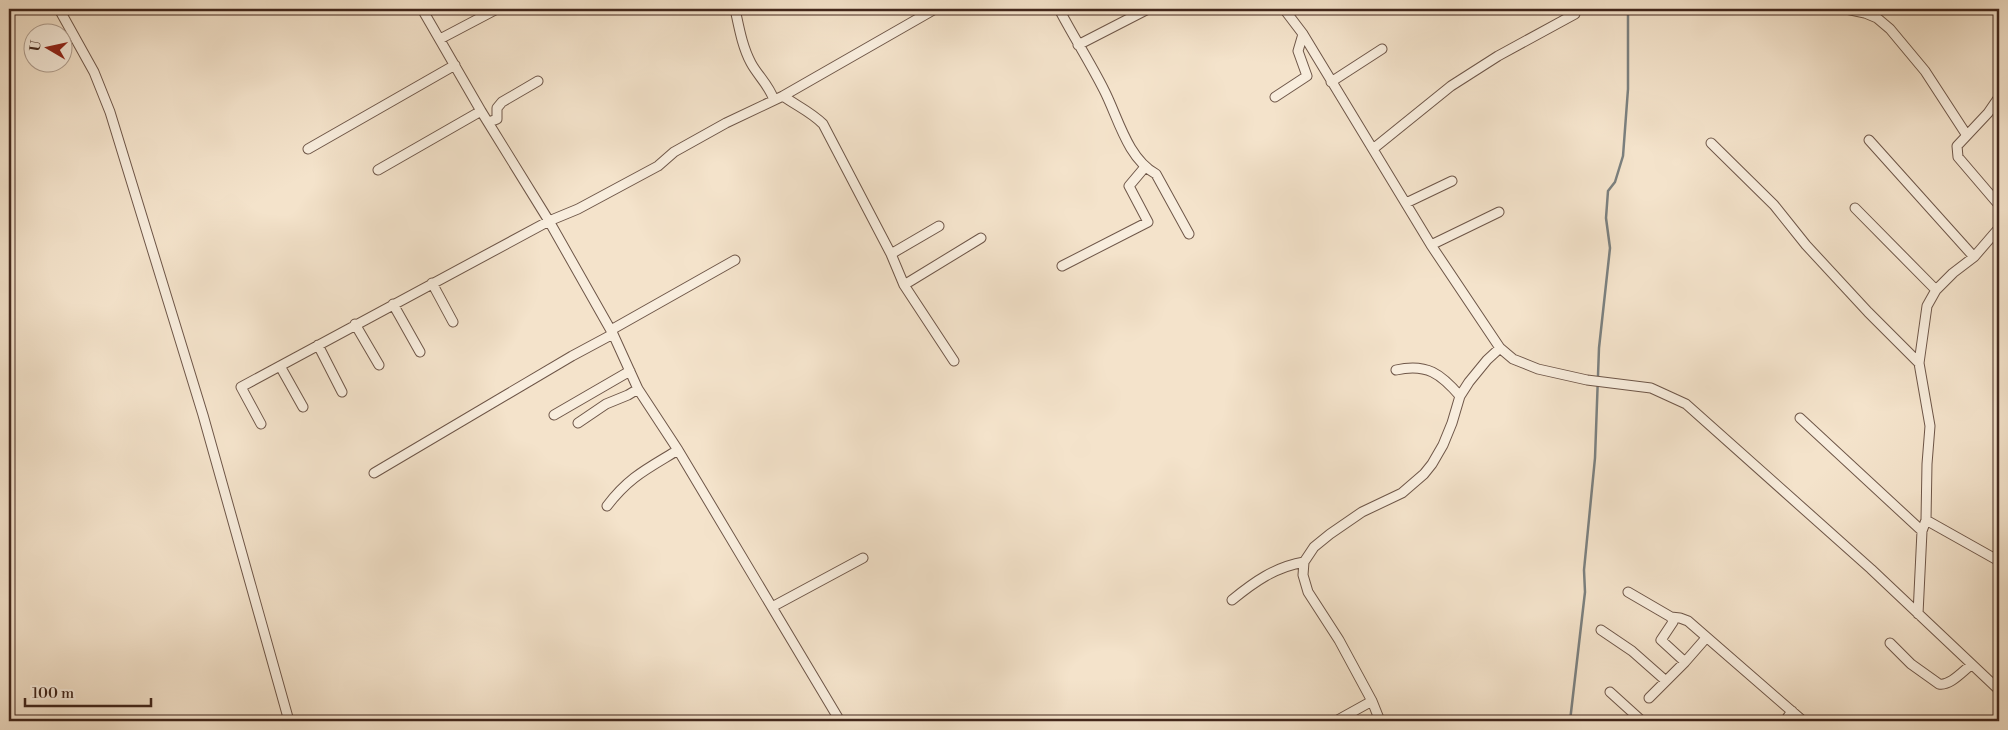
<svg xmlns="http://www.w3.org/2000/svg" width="2008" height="730" viewBox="0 0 2008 730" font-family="'Libre Bodoni',serif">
  <rect width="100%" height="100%" fill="#f4e3cb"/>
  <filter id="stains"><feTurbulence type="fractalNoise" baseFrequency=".004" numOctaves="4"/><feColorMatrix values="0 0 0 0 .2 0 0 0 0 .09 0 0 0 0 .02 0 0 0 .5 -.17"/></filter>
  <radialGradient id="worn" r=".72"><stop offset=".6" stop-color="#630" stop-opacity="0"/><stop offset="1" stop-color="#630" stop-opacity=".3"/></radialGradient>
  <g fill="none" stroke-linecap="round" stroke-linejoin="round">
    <path stroke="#7b807f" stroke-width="2.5" d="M1570,721L1585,592L1584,570L1595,458L1599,348L1610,248L1606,218L1608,191L1615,182L1623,156L1628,89V9"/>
    <g stroke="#6e5648" stroke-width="11">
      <path id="minor" d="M59,9L94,72L110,112L203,415L289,721
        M422,9L481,111L549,221L613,334L638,389L678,450L840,721
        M735,9C739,27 742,46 751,63C758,76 769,85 774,100
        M1059,9C1073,36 1090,62 1104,90C1118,117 1127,158 1156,174L1189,234
        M1284,9L1303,34L1431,245L1500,348L1513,359L1538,369L1587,380L1651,388L1686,404L1871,569L1999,690
        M1846,9L1865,13L1877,18L1890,29L1925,71L1966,134
        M440,39L497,9
        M1078,45L1148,9
        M1331,82L1382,49
        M783,96C797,106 811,112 823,124L891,254L904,285L954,361
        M1275,97L1307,76L1298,51L1303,34
        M1999,97L1988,113L1957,146L1958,157L1999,205
        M489,122L497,119V108L502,102L538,81
        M1869,140L1974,257
        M1711,143L1774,205L1806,245L1868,312L1919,363
        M308,149L455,65
        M1373,149L1451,86L1498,56L1575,14
        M378,170L481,111
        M1406,203L1452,181
        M1855,208L1936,290
        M1431,245L1499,212
        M891,254L939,226
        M1062,266L1148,222L1129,186L1145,167
        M432,283L453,322
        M904,285L981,238
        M393,304L420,352
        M355,324L379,365
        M611,330L735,260
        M318,345L342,392
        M280,366L303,407
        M1396,370C1427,363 1441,374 1460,396
        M554,415L630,371
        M1800,418L1922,531
        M578,423L606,404L628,395L638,389
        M261,424L241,387L549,221L578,209L658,166L674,152L726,123L783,96L935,9
        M374,473L572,356L613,334
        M607,506C629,477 647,469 678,450
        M1926,520L1999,561
        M1628,592L1671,617L1673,622L1661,640L1685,662
        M1232,600C1254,582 1275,567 1304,562
        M772,607L863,558
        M1918,614L1922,531L1926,520L1927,464L1930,426L1919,363L1927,306L1936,290L1953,273L1974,257L1999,228
        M1671,617L1680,618L1688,621L1803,721
        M1601,630L1632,651L1666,681
        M1890,643L1911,664L1939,684C1950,686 1962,672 1971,665
        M1610,692L1642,721
        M1649,698L1685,662L1706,638
        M1336,721L1372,701
        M1380,721L1372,701L1339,640L1308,592L1303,575L1304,562L1314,547L1330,534L1362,512L1402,493L1424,474L1432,464L1443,445L1452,423L1460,396L1469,382L1487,360L1500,348
        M1785,721L1792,711"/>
    </g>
    <use href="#minor" stroke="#f8eddd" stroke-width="9"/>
  </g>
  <rect width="2008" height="730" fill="none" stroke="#f4e3cb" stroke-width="30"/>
  <rect x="10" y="10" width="1988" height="710" fill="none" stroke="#42271c" stroke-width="2.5"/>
  <rect x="15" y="15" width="1978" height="700" fill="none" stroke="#42271c"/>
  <g transform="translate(48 48) rotate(279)"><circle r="24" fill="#f8eddd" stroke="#af9e90"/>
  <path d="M0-4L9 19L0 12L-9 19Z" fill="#8f2418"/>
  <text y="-8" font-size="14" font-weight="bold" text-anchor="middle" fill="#42271c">U</text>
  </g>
  <path d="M25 698v8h126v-8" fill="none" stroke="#42271c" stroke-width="2.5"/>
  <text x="32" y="698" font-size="15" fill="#42271c" stroke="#f8eddd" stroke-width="4" paint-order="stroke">100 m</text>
  <rect width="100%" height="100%" filter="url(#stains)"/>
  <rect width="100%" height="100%" fill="url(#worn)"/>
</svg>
